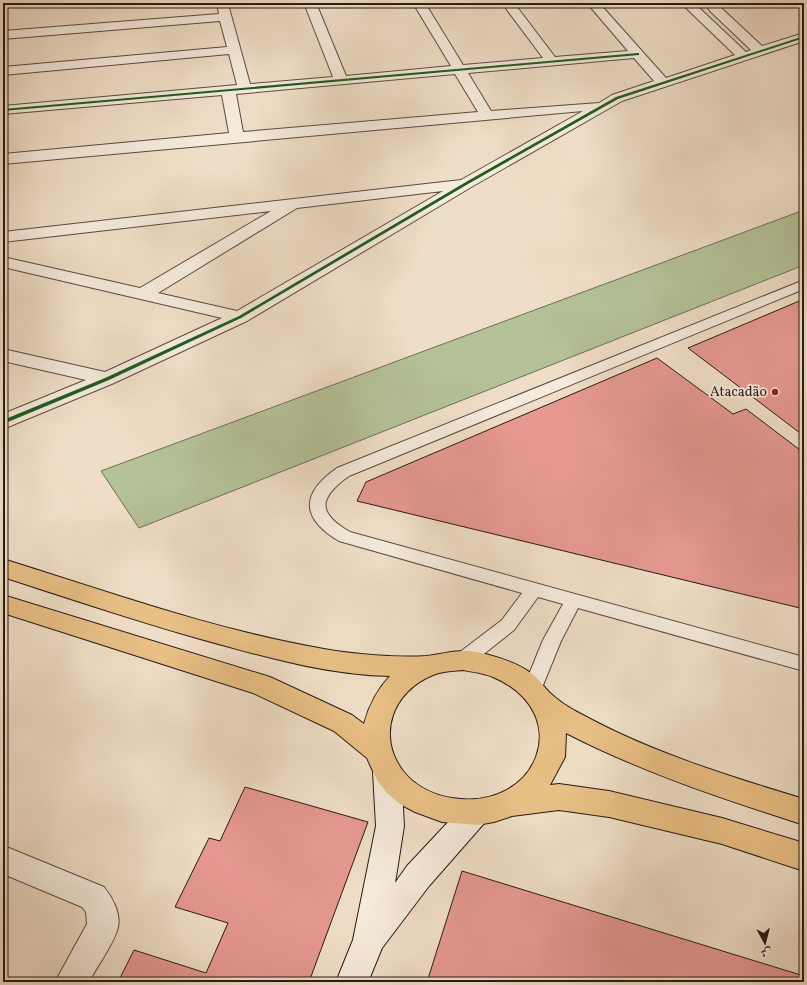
<svg xmlns="http://www.w3.org/2000/svg" width="807" height="985" viewBox="0 0 807 985" font-family="Vollkorn,Amiri,serif">
  <rect width="100%" height="100%" fill="#efdec7"/>
  <filter id="stains"><feTurbulence type="fractalNoise" baseFrequency=".005" numOctaves="4"/><feColorMatrix values="0 0 0 0 .2 0 0 0 0 .09 0 0 0 0 .02 0 0 0 .5 -.17"/></filter>
  <radialGradient id="worn" r=".72"><stop offset=".6" stop-color="#630" stop-opacity="0"/><stop offset="1" stop-color="#630" stop-opacity=".3"/></radialGradient>
  <path fill="#b5c298" stroke="#6e6e56" d="M804,210V265L139,528L101,471Z"/>
  <path fill="#e69891" stroke="#281a15" d="M804,299V436L688,348Z
    M657,358L733,414L746,409L804,453V609L357,501L366,482Z
    M245,787L368,822L309,982H118L134,950L206,973L228,923L175,907L209,838L220,841Z
    M462,871L804,976V982H427Z"/>
  <g fill="none" stroke-linecap="round" stroke-linejoin="round">
    <g stroke="#5a4b42" stroke-width="2">
      <path id="lane" d="M804,280V289L349,476C318,498 317,513 350,532L804,657V671L578,608L561,641L539,695L532,697L525,695L523,689L543,640L563,604L538,597L514,630L470,665L463,667L456,665L454,660L456,655L502,620L522,593L339,541C300,518 301,493 337,468Z"/>
    </g>
    <g stroke="#5a4b42" stroke-width="2">
      <path id="street" d="M217,3L228,4L250,84L333,77L304,3H316L346,76L451,66L413,3H425L463,65L543,58L502,3H514L555,57L628,51L587,3H599L666,78L735,55L681,3H694L746,52L751,50L710,11L708,8L710,5H718L762,46L804,33V41L622,101L473,186L247,321L114,383L3,429V414L86,380L3,361V349L105,372L222,318L3,267V257L140,288L271,211L3,242V232L461,180L583,111L3,164V154L229,133L222,95L3,114V106L237,85L229,54L3,75V67L227,47L220,21L3,39V31L219,14ZM634,58L654,81L612,95L599,103L491,111L468,73ZM455,74L478,112L243,132L236,94ZM443,191L237,311L158,293L297,208Z
        M3,848H9L104,887C112,897 121,913 118,927C115,942 96,968 89,982H55L87,924L86,912L82,907L8,876H3Z"/>
    </g>
    <g stroke="#281a15" stroke-width="2">
      <path id="secondary" d="M387,760L397,763L401,772L404,826L395,883L407,866L466,803L476,799L486,803L490,812L486,821L429,886L382,948L368,982H336L353,940L376,826L373,772L377,763Z"/>
    </g>
    <g stroke="#281a15" stroke-width="2">
      <path id="highway" d="M3,559C109,592 214,630 324,649C352,654 397,658 426,656C452,653 461,647 489,655C504,659 519,664 532,674C539,679 543,686 549,692C557,700 571,709 581,714C650,752 728,776 804,799V825C723,799 642,772 566,733L565,757L550,785L559,784L609,791L722,818L804,843V871L722,844L609,817L559,810L512,816L494,822L477,825L442,822L415,812L400,804L387,793L377,780L367,758L334,731L253,693L3,613V595L270,677L352,715L364,724C369,705 377,690 390,676C334,675 280,661 226,646C151,626 77,601 3,577ZM463,670C473,672 483,673 493,677C577,713 538,812 452,798C433,795 415,786 403,771C376,735 393,691 433,675C442,671 453,671 463,670Z"/>
    </g>
    <use href="#lane" fill="#f5eadb" fill-rule="evenodd"/>
    <use href="#street" fill="#f5eadb" fill-rule="evenodd"/>
    <use href="#secondary" fill="#f5eadb" fill-rule="evenodd"/>
    <use href="#highway" fill="#e8bf84" fill-rule="evenodd"/>
    <g stroke="#f5eadb" stroke-width="3">
      <path id="cycleway" d="M804,36V38L618,99L468,184L241,318L109,380L3,424V420L105,378L239,316L466,182L616,97Z
        M638,53H639V55L3,111V109Z"/>
    </g>
    <use href="#cycleway" fill="#1b5e20" fill-rule="evenodd"/>
  </g>
  <circle fill="#8f2418" stroke="#f5eadb" stroke-width="1.5" cx="775" cy="392" r="4"/>
  <g text-anchor="middle" dominant-baseline="central" stroke-width="3.5" stroke-linejoin="round" paint-order="stroke">
    <g font-size="14" fill="#281a15" stroke="#f5eadb" text-anchor="end">
      <text x="767" y="392">Atacadão</text>
    </g>
  </g>
  <rect width="807" height="985" fill="none" stroke="#efdec7" stroke-width="16"/>
  <rect x="4" y="4" width="799" height="977" fill="none" stroke="#281a15" stroke-width="2"/>
  <rect x="8" y="8" width="791" height="969" fill="none" stroke="#281a15"/>
  <g transform="translate(765 943) rotate(173)" stroke="#f5eadb" stroke-width="3" paint-order="stroke">
  <path d="M0-3L7 15L0 10L-7 15Z" fill="#281a15"/>
  <text y="-6" font-size="11" font-weight="bold" text-anchor="middle" fill="#281a15">ش</text>
  </g>
  <rect width="100%" height="100%" filter="url(#stains)"/>
  <rect width="100%" height="100%" fill="url(#worn)"/>
</svg>
